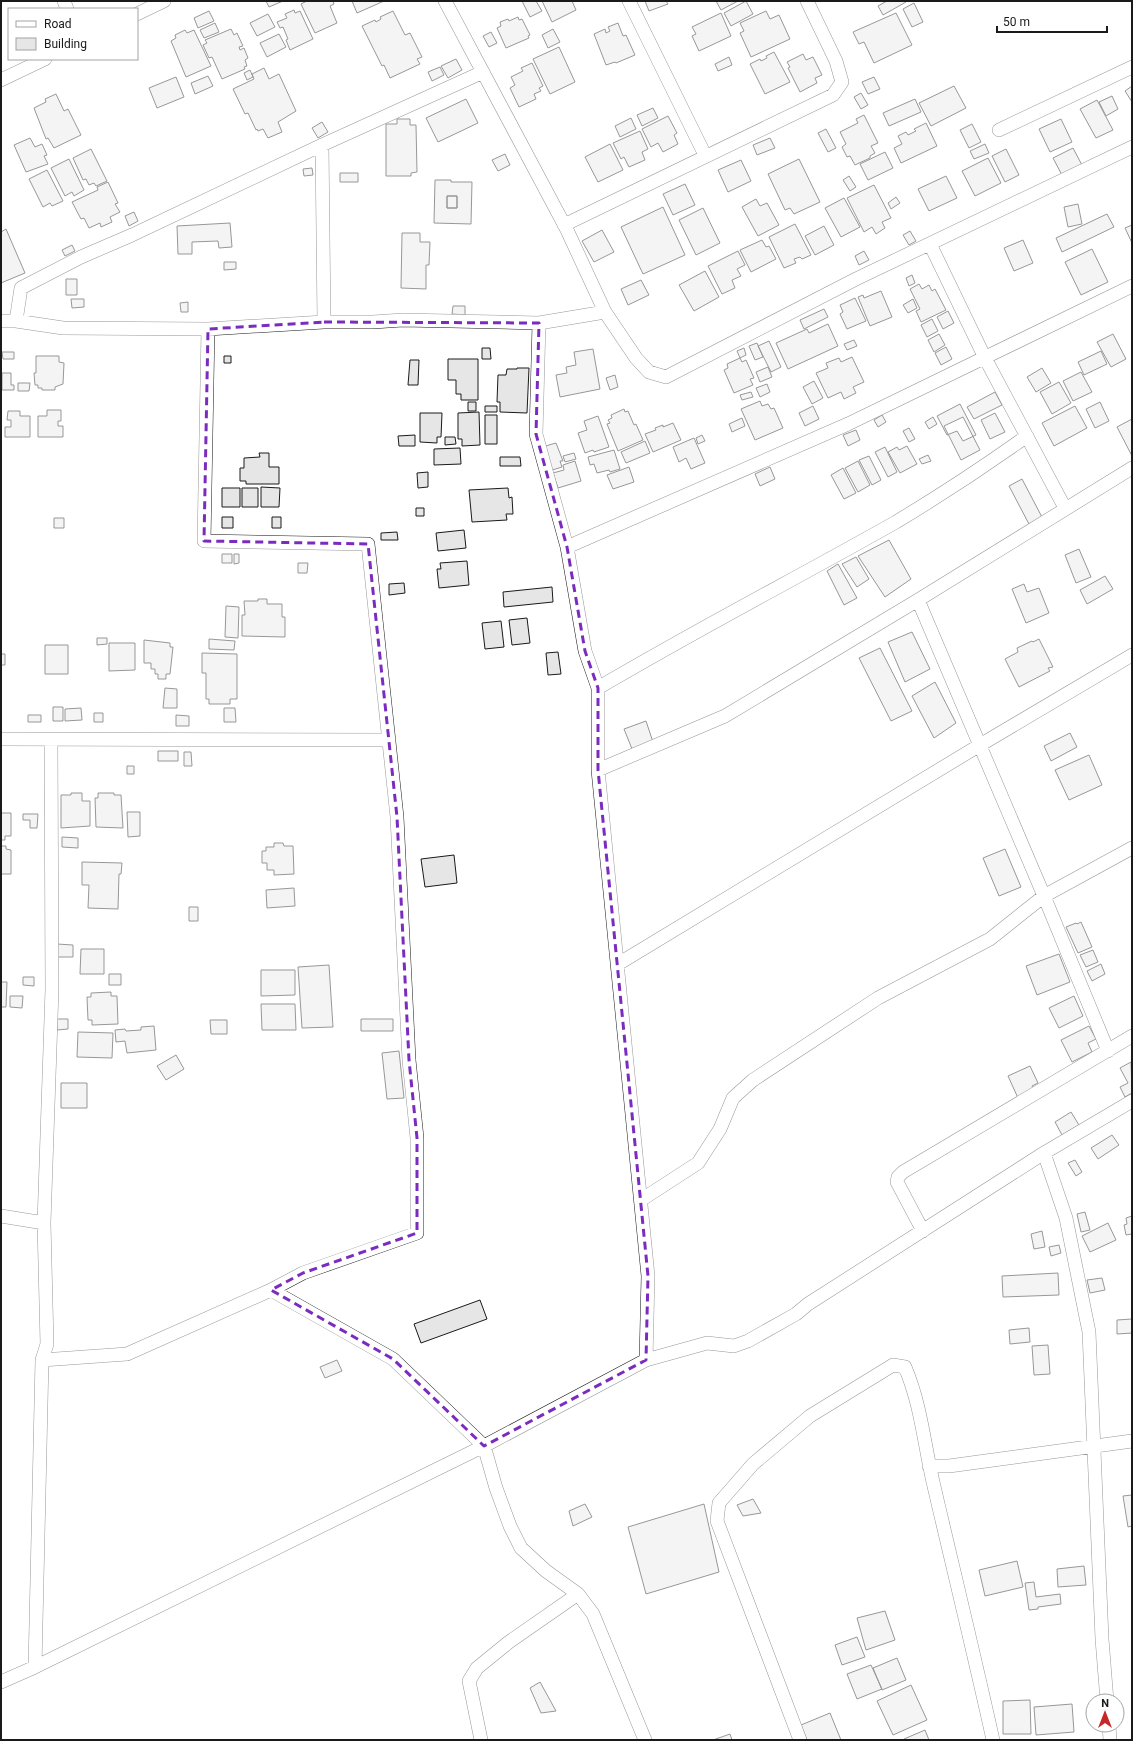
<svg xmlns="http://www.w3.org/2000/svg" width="1133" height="1741" viewBox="0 0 1133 1741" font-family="Roboto,sans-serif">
  <rect width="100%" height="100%" fill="#fff"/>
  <path fill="#e6e6e6" stroke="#1a1a1a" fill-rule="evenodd" d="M266,1H283L269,7Z
    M307,1H333L334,4L330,6L337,23L315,33L301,4Z
    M352,1H384L357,13Z
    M522,1H536L542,11L530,17Z
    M542,1H572L576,10L552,22Z
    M645,1H666L668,4L649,11Z
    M716,1H738L721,10Z
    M746,1L753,14L731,26L724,13Z
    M887,1H905L906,2L883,15L878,6Z
    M914,3L923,22L912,27L903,9Z
    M294,10L295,13L300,11L313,39L290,50L286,40L288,39L283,27L280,28L277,22L287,18L285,14Z
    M209,11L214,21L198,28L194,18Z
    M393,11L405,35L410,33L422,57L417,59L420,64L390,78L384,65L382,66L362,26L375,20L376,22L381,19L380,17Z
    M766,11L770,19L779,15L790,39L751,57L740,33L744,31L740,23Z
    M721,13L731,36L699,51L692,36L696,34L692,27Z
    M896,13L912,45L874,63L864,42L859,44L853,32Z
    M268,14L275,27L257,36L250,23Z
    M518,17L519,20L522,19L530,35L528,36L529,38L506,48L497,28L501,26L500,22L508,19L509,21Z
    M215,23L219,32L204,38L200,30Z
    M618,23L623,36L626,35L635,55L616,63L615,62L606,65L594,34L605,29L606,33L610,31L608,27Z
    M231,29L234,35L237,33L243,46L239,47L240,50L244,48L248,58L245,60L247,66L244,67L245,69L222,79L212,57L209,58L203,45L207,43L205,40Z
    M553,29L560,42L548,48L542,35Z
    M185,30L187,33L194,30L211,66L186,77L171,41L176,38L175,35Z
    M491,32L497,43L489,47L483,36Z
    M279,34L286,47L267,57L260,43Z
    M559,47L575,82L550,94L533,59Z
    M774,52L790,82L765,94L750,64L760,59L761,61L767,58L766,56Z
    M803,54L806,60L813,57L822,75L815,78L817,83L800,92L788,68L790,67L787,62Z
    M729,57L732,65L718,71L715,64Z
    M456,59L462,70L448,78L441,66Z
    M532,63L543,86L539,88L541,91L534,94L536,99L519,107L510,88L515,85L511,77L523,71L521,68Z
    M440,67L444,75L432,81L428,72Z
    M264,68L269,79L279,74L296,111L278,122L282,132L268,138L263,129L258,131L257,129L256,130L248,113L245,114L233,89L254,79L252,74Z
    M250,70L253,77L247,80L244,73Z
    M208,76L213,86L195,94L191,83Z
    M176,77L184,97L157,108L149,88Z
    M874,77L880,89L868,94L862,82Z
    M954,86L966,108L931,126L919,103Z
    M1132,86V102L1125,91Z
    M861,93L868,105L861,109L854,97Z
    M56,94L64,111L68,109L81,135L54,148L48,138L46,139L34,108L46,102L45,99Z
    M1112,96L1118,109L1106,116L1099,102Z
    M466,99L478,123L438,142L426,118Z
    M915,99L921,112L889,126L883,113Z
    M1097,100L1113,130L1096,138L1080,109Z
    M653,108L658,118L642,126L637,115Z
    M864,115L878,143L871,146L875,153L870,156V158L855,165L850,156L847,157L842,147L846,144L840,132L858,123L856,119Z
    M668,116L677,133L674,135L678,144L663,152L658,143L651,147L642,129Z
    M631,118L636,129L620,137L615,126Z
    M397,119H410V125H416L417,172L411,173V176H386V124H397Z
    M1061,119L1072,142L1050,152L1039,129Z
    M322,122L328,132L318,138L312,128Z
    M926,123L937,146L901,163L894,148L902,144L898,136L906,132L908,135L916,131L914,129Z
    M972,124L981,142L969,148L960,130Z
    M826,129L836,148L828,152L818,133Z
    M640,131L648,149L642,152L645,160L629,167L624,157L621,159L613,143Z
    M30,138L35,147L42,144L47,155L44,156L48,164L26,172L14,145Z
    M770,138L775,148L757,155L753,145Z
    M610,144L623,170L598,182L585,157Z
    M985,144L989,153L974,159L970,151Z
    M1073,148L1083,167L1063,177L1053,158Z
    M91,149L107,181L96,186L94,183L89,185L86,179L83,180L73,158Z
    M1006,149L1019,175L1005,182L992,156Z
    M885,152L893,168L868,180L860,164Z
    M505,154L510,165L498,171L492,160Z
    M988,158L1001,183L975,196L962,171Z
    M69,159L84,190L74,196L72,192L65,196L51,168Z
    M799,159L820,202L794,214L790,208L785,210L768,174Z
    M741,160L751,181L728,192L718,170Z
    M312,168L313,175L304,176L303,169Z
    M47,170L63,201L52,206L50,203L43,207L29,179Z
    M340,173H358V182H340Z
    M849,176L856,187L850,191L843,180Z
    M946,176L957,198L929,211L918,189Z
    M435,180H451V182H472L471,224L434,223ZM447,196H457V208H447Z
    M108,182L118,203L115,204L120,212L110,217L112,222L101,227L100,223L89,228L84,218L81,219L72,202L98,190L97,187Z
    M685,184L695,205L673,215L663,194Z
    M874,185L891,218L882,222L885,228L876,234L872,227L864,232L847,198Z
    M447,196H457V208H447Z
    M896,197L900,203L891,209L888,203Z
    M844,198L860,227L841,237L825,208Z
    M756,199L760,206L767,203L779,225L758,236L742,207Z
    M1078,204L1082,224L1068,227L1064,207Z
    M663,207L685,255L643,274L621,227Z
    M703,208L720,243L696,255L679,220Z
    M134,212L138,221L129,226L125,216Z
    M1107,214L1114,227L1062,252L1056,238Z
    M230,223L232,247L219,248L218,241L192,242V254H178L177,226Z
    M795,224L811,255L802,259L800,257L794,259L796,263L784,268L769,237Z
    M1132,225V243L1125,228Z
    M824,226L834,245L815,255L805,236Z
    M6,229L25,273L1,283V232Z
    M602,230L614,252L594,262L582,241Z
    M910,231L916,241L909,245L903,235Z
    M402,233H420V242H430L429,265H426V289L401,288Z
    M762,240L766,247L769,246L776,259L751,272L740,250Z
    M1023,240L1033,263L1014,271L1004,248Z
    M72,245L75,251L65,256L62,250Z
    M1092,249L1108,282L1081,295L1065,262Z
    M738,251L745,265L737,269L741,276L732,280L735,288L722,294L708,266Z
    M864,251L869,260L859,265L855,256Z
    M224,262H236V269L224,270Z
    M705,271L719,297L694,311L679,285Z
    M912,275L915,283L909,286L906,278Z
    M66,279H77V295H66Z
    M641,280L649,295L628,305L621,289Z
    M919,284L922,289L929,285L932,291L935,289L946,310L921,322L916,311L920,309L910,289Z
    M881,291L892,317L870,326L858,297L863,295L864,298Z
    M855,298L866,321L847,329L840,314L843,312L840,305Z
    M71,299H84V307L72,308Z
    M913,299L917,308L908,313L903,305Z
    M188,302V312H181L180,303Z
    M453,306H465V315L452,314Z
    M824,309L828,317L804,329L800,320Z
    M948,311L954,323L943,329L937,317Z
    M932,319L938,331L927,337L921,325Z
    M828,324L838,346L788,369L776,343L807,329L809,333Z
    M939,334L945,345L934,352L928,340Z
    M1113,334L1126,359L1111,367L1097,342Z
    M854,340L857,346L847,350L844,344Z
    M769,341L781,367L771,372L758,346Z
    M757,343L763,357L755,360L749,346Z
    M946,347L952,359L941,365L935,353Z
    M482,348H490L491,359H482Z
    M744,348L746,355L740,358L737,351Z
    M593,349L600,389L560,397L556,375L567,373L566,367L576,365L574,352Z
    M1101,351L1107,364L1084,375L1078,362Z
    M2,352H14V359H3Z
    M36,356H59V362L64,363L63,384L55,387V390H42V388H38V385H35L34,373H36Z
    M224,356H231V363H224Z
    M852,357L864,382L853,387L856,393L844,399L841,392L828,398L816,373L828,368L826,363L839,358L841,362Z
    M740,358L742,362L746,360L754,378L750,379L753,385L734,393L724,370L728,368L727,364Z
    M448,359H478V400H461V394H456V380H448Z
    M410,360H419L418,385H408Z
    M768,367L772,377L760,382L756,372Z
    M517,368H529L527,413L500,412V402H497L498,375H506L507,369H517Z
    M1042,368L1051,383L1036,392L1027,377Z
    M1081,372L1092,392L1073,401L1063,381Z
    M2,373H11V385H14V390H2Z
    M615,375L618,387L610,390L606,378Z
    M814,381L823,398L812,404L803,387Z
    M1059,382L1071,403L1052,414L1040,392Z
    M18,383H30L29,391H18Z
    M767,384L770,392L760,397L756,388Z
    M751,392L753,397L742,400L740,395Z
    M995,392L1002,405L974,419L967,407Z
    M760,401L762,406L768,404L771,409L774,408L783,428L755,440L741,409Z
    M468,402H476V411H468Z
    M1100,402L1109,421L1095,428L1086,409Z
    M960,404L976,435L963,441L957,431L947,435L937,416Z
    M485,406H497V412H485Z
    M813,406L819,419L805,426L799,413Z
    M1075,406L1087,428L1054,446L1042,423Z
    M624,409L625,412L628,411L634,425L636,424L643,440L618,451L607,424L610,423L608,420L612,418L611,415Z
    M47,410H61V421H58V426H63V437H38V416H47Z
    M8,411H20V416H30V437H5V427H11V420H7Z
    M479,412L480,445L462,446V439H458V413Z
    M420,413H442L441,437H437V443L420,442Z
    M995,413L1005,432L990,439L981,420Z
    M485,415H497V444H485Z
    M882,415L886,422L878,427L874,420Z
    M598,416L609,447L594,452L593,450L585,453L578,433L587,430L584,421Z
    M933,417L937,424L929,429L925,422Z
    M963,417L980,450L961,460L944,426Z
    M742,418L745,426L732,432L729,424Z
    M1132,419V456L1117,427Z
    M673,423L681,440L653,452L645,434L656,430L655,428L663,425V427Z
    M909,428L915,439L909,442L903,431Z
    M856,430L860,440L848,446L843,435Z
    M415,435V446H399L398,436Z
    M702,435L705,441L698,444L696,438Z
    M445,437H455L456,444L445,445Z
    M694,438L705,463L691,469L686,458L679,462L673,447Z
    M645,441L650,453L626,463L621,452Z
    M556,443L563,461H560L562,467L549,471L542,447Z
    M907,446L917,464L900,473L888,452L897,447L899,450Z
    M885,447L897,472L888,477L875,452Z
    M460,448L461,464L434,465V449Z
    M614,450L620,469L610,472L609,470L597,473L594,464L590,465L588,457Z
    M259,453H269V467H279V484H246V481H240V468H244V458L260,457Z
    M574,453L576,459L565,462L563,456Z
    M928,455L931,461L922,464L919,459Z
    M869,456L881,480L872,485L859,460Z
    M500,457H520L521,466H500Z
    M575,461L581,481L558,488L553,473L564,470L563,465Z
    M858,461L870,485L858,492L845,468Z
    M629,467L634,482L613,489L607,475Z
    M770,467L775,479L760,486L755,474Z
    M843,468L856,493L844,499L831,475Z
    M428,472V487L418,488L417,473Z
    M1022,479L1043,519L1030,526L1009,486Z
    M261,487L280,488L279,507H261Z
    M222,488H240V507H222Z
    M242,488H258V507H242Z
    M508,488L509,498L512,497L513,514H506L507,520L472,522L469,490Z
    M416,508H424V516H416Z
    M222,517H233V528H222Z
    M272,517H281V528H272Z
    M54,518H64V528H54Z
    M464,530L466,548L438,551L436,533Z
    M397,532L398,540H381V533Z
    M889,540L911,579L885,597L858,556Z
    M1079,549L1091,577L1076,583L1065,555Z
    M222,554H232V563H222Z
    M234,554H239V563L234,564Z
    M856,557L869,579L857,587L842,564Z
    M467,561L469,585L439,588L437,569H441L440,563Z
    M298,563H308L307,573H298Z
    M838,564L857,598L844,605L827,571Z
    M1105,576L1113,589L1087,604L1080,590Z
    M404,583L405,593L389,595V584Z
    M1024,584L1027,592L1039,588L1049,613L1026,623L1012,589Z
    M552,587L553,602L504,607L503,592Z
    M258,599H267V604H282V617H285V637L242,636V615H245L244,601H258Z
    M226,606L239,607L238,638L225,637Z
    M527,618L530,643L512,645L509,620Z
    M501,621L504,647L485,649L482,623Z
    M912,632L930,669L905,682L888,642Z
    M97,638H107V644L97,645Z
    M209,639L235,641L234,650L209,649Z
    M1039,639L1053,667L1048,668L1050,671L1019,687L1005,659L1018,652L1017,648L1032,641L1033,642Z
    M144,640L170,643V647H173L170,674H166V679H158V674H155V669H151V663H144Z
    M109,643H135V670L109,671Z
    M45,645H68V674H45Z
    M880,648L912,711L891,721L859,658Z
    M558,652L561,674L548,675L546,653Z
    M202,653L237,654V699H230V704H209V699H206V673H202Z
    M1,654H5V665H1Z
    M935,682L956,723L934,738L912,696Z
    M165,688L177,689V708H163Z
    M53,707H63V721H53Z
    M81,708L82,720L65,721V709Z
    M224,708H235L236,722H224Z
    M94,713H103V722H94Z
    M28,715H41V722H28Z
    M176,715L189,716V726H176Z
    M646,721L653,742L632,749L624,729Z
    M1070,733L1077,747L1051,761L1044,746Z
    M158,751H178V761H158Z
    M184,752H191L192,766H184Z
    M1089,755L1102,785L1069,800L1055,770Z
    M127,766H134V774H127Z
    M71,793H82V801H90V826L61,828V795H71Z
    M98,793H114V795H121L123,828L96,827L95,798H98Z
    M127,812H140V836L128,837Z
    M1,813H11V836H5V840H1Z
    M23,814H38L37,828H30V820H23Z
    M62,837L78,838V848L62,847Z
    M274,843H283L284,846H293L294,874L274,875V870H267V863H262V851H266V847H274Z
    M1,846H6V849L11,850V874H1Z
    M1005,849L1021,887L999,896L983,858Z
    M454,855L457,883L425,887L421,859Z
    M82,862L122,863L121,874H119L118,909L88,908L89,885H82Z
    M294,888L295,906L267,908L266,890Z
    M189,907H198V921H189Z
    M1081,922L1092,947L1078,953L1066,927L1076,923L1077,924Z
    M57,944L73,945V957H57Z
    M81,949H104V974H80Z
    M1093,950L1098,962L1086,967L1080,955Z
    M1059,954L1070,982L1037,995L1026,966Z
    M1101,964L1105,974L1092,981L1087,971Z
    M329,965L333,1027L302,1028L298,967Z
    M261,970H295V995L261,996Z
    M109,974H121V985H109Z
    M23,977H34V986L23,985Z
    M1,982H7L6,1007H1Z
    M111,992V996H117L118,1024L92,1025V1020H88L87,997H91V993Z
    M10,996H23L22,1008L10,1007Z
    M1074,996L1083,1016L1059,1028L1049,1008Z
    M261,1004H295L296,1030H262Z
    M57,1019H68V1029L57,1030Z
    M361,1019H393V1031H361Z
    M210,1020H227V1034H211Z
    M154,1026L156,1050L127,1053L125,1041L116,1042L115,1030L125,1029L126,1031L141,1030V1027Z
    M1089,1026L1096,1039L1088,1043L1092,1052L1072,1062L1061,1040Z
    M78,1032L113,1033L112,1058L77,1057Z
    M399,1051L404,1098L387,1099L382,1053Z
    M176,1055L184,1069L166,1080L157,1066Z
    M1131,1062L1132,1093L1125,1097L1120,1087L1128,1083L1120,1068Z
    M1030,1066L1038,1083L1032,1086L1034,1090L1018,1098L1008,1076Z
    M61,1083H87V1108H61Z
    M1071,1112L1079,1125L1062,1135L1055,1122Z
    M1112,1135L1119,1145L1098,1159L1091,1148Z
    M1075,1160L1082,1172L1076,1176L1068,1163Z
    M1085,1212L1090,1230L1081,1232L1077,1214Z
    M1132,1216V1234L1126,1235L1124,1225L1127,1224L1126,1218Z
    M1108,1223L1116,1240L1090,1252L1082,1236Z
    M1042,1231L1045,1247L1034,1249L1031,1234Z
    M1059,1245L1061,1253L1051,1256L1049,1247Z
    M1058,1273L1059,1295L1003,1297L1002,1276Z
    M1102,1278L1105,1290L1090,1293L1087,1280Z
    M480,1300L487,1319L421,1343L414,1324Z
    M1132,1319V1333L1117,1334V1320Z
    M1029,1328L1030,1342L1010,1344L1009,1330Z
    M1048,1345L1050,1374L1034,1375L1032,1346Z
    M337,1360L342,1371L325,1378L320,1367Z
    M1132,1495V1526L1128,1527L1123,1496Z
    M753,1499L761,1513L743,1516L737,1505Z
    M585,1504L592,1517L573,1526L569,1511Z
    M704,1504L719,1572L646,1594L628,1527Z
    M1017,1561L1023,1587L985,1596L979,1570Z
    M1084,1566L1086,1585L1058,1587L1057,1569Z
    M1034,1582L1036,1597L1060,1594L1061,1604L1038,1607V1609L1029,1610L1025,1583Z
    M885,1611L895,1640L866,1650L857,1618Z
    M857,1637L865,1657L842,1665L835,1645Z
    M897,1658L906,1680L882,1690L873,1668Z
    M871,1665L882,1689L857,1699L847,1674Z
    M540,1682L556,1711L541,1713L530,1688Z
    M911,1685L927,1720L893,1735L877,1701Z
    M1030,1700L1031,1734H1003V1701Z
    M1072,1704L1074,1732L1036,1735L1034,1707Z
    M830,1713L841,1740H807L801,1725Z
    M925,1730L929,1740H904V1739Z
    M730,1734L732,1740H713Z"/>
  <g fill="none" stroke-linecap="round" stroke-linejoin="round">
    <g stroke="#1a1a1a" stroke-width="14">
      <path id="minor" d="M64,1L67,9
        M445,1L567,230L605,312L636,358L649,372L666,377L856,279L1132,147
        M629,1L705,155
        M137,14L164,1
        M1,80L45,59
        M999,130L1132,67
        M322,145L324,322
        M564,225L833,95L842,82L836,61L807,1
        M930,244L985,358L1065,508
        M1,321H16L63,328L208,329L324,322H373L403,320L539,323L605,312
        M16,321L21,288L81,257L132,235L322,145L483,72
        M539,323L536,434L567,547L585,651L598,688V770L648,1276L646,1360L484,1446L496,1488L510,1526L521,1548L546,1571L578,1594L593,1614L645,1740
        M208,329L204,541L368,544L397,817L409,1060L417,1138V1233L303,1273L271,1290
        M567,547L848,424L1132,286
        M918,600L1044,896L1108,1051
        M598,688C696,630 797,578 896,522C941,495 985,466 1027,436
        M1,739L389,740
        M598,770L725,716L918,600L1132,468
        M618,964L980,745L1132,655
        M1044,1153L1066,1218L1089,1332L1102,1639L1107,1701
        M641,1200L698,1163L720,1129L733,1098L753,1080L878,998L990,939L1044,896L1132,848
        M1,1216L44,1223
        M923,1231L897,1182L898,1177L903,1172L1132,1036
        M646,1360L707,1343L734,1346L748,1341L796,1314L808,1304L1044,1153L1132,1101
        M929,1466H949L1132,1441
        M35,1667L42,1360L47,1344L44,1223L52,989L51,740
        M1,1682L35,1667L484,1446L393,1359L271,1290L127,1354L42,1360
        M1109,1725L1110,1740
        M481,1740L469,1681L477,1668L509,1642L578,1594
        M800,1740L717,1521L719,1503L753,1464L810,1416L893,1365L905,1367C921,1405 924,1443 933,1482C953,1568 974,1654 993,1740"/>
    </g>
    <use href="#minor" stroke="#fff" stroke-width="13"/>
  </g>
  <path d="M0 0H1133V1741H0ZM324,322L539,323L536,434L567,547L585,651L598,688V770L648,1276L646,1360L484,1446L393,1359L271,1290L303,1273L417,1233V1138L409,1060L397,817L368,544L204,541L208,329Z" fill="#fff" fill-opacity=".55" fill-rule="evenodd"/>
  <path fill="none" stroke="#7b2cbf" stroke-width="3" stroke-dasharray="8 5" stroke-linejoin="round" d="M324,322L539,323L536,434L567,547L585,651L598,688V770L648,1276L646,1360L484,1446L393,1359L271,1290L303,1273L417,1233V1138L409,1060L397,817L368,544L204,541L208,329Z"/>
  <rect width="1133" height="1741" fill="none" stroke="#1a1a1a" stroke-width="4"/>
  <rect x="8" y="8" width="130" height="52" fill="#ffffff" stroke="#a3a3a3"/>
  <rect x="16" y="21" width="20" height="6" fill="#ffffff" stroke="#a3a3a3"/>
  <text x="44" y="28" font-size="12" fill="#1a1a1a">Road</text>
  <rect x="16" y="38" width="20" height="12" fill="#e6e6e6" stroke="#a3a3a3"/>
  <text x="44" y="48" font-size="12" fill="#1a1a1a">Building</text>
  <g transform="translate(1105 1713)"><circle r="19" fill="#ffffff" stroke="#a3a3a3"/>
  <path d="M0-3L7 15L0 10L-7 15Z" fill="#c62828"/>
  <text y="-6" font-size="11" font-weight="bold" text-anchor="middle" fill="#1a1a1a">N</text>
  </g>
  <path d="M997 26v6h110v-6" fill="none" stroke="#1a1a1a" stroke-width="2"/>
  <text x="1003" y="26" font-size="12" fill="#1a1a1a" stroke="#ffffff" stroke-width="3" paint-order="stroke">50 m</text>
</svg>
